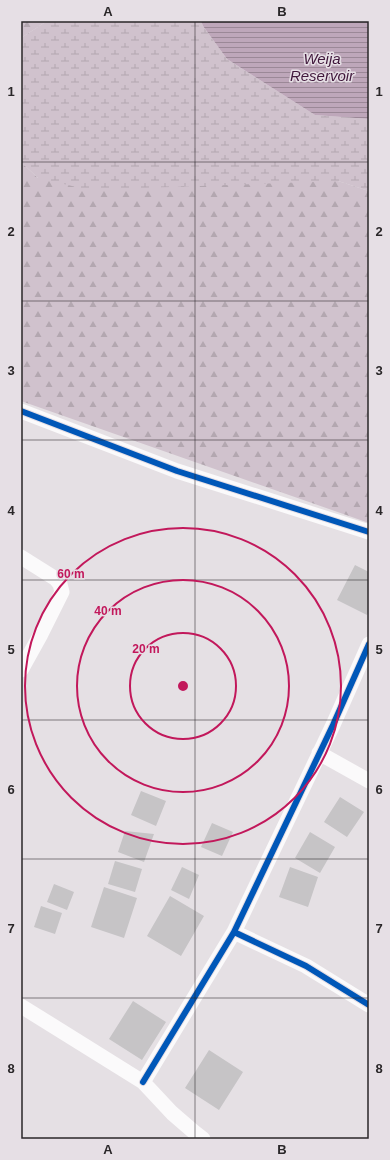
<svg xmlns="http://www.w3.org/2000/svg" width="390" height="1160" viewBox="0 0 390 1160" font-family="Helvetica,sans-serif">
  <defs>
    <pattern id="forest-firs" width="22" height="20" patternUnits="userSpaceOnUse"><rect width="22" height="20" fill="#d0c2cd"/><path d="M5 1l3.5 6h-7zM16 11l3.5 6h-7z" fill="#b3a7b0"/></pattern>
    <pattern id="wetland-marsh" width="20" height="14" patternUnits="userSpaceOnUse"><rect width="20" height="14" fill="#d0c2cd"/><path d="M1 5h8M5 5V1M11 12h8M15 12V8" fill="none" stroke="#b3a7b0"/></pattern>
    <pattern id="water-rules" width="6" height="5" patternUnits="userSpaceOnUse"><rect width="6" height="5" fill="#bea7ba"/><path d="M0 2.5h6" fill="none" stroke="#9b8897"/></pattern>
  </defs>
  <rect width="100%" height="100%" fill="#e5e0e4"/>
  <path fill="url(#forest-firs)" d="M21,21H47L21,38Z
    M21,162L38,178L338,181L369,191V523L21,401Z"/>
  <path fill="url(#wetland-marsh)" d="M47,21H201L203,26L227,59L315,115L369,119V191L338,181L89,190L38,178L21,162V38Z"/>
  <path fill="url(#water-rules)" d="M201,21H369V119L315,115L227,59L203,26Z"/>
  <path fill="#c6c4c6" d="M355,565L369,572V611L367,615L337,600Z
    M141,791L166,801L156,826L131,815Z
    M340,797L364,812L347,837L324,822Z
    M212,823L233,832L222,856L201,847Z
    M125,831L154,834L144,862L118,852Z
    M310,832L335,847L320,873L295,858Z
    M115,861L142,869L135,892L108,884Z
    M182,867L199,875L189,899L171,890Z
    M290,867L318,877L308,907L279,897Z
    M54,884L74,892L67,910L47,902Z
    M104,887L137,898L124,938L91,927Z
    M170,896L204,916L181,956L147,936Z
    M41,906L62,913L55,934L34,927Z
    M133,1001L166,1022L142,1060L109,1039Z
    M209,1050L243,1072L219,1110L185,1088Z"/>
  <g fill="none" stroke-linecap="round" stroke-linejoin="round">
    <path stroke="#fbfafb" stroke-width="15" d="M21,411L177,471L369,532
      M21,557L56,579L60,584L62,592L41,634L21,670
      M319,753L369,781
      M234,932L333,725L369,644
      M21,1006L143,1082L172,1113L194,1132L203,1139
      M143,1082L234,932L306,966L369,1005"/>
    <g stroke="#e6dfe5" stroke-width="8">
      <path id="cycleway" d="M21,411L177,471L369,532
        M234,932L333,725L369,644
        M143,1082L234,932L306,966L369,1005"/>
    </g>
    <use href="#cycleway" stroke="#0057b8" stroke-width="6"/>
  </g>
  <path fill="none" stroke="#2a2729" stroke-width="1" stroke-opacity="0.55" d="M195,21V1139M21,162H369M21,301H369M21,440H369M21,580H369M21,720H369M21,859H369M21,998H369"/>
  <g fill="none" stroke="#c2185b" stroke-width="2">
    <circle cx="183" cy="686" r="53"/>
    <circle cx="183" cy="686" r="106"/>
    <circle cx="183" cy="686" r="158"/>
  </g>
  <g text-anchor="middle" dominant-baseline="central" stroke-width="3" stroke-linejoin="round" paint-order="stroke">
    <g font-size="15" font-style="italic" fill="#41183c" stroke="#e6dfe5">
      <text x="322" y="58">Weija<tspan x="322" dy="17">Reservoir</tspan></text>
    </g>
  </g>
  <circle cx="183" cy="686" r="6" fill="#c2185b" stroke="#e6dfe5" stroke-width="2"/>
  <g font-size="12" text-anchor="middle" font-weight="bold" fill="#c2185b" stroke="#e6dfe5" stroke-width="3" stroke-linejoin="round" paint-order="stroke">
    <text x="71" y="578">60 m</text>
    <text x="108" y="615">40 m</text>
    <text x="146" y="653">20 m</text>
  </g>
  <rect width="390" height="1160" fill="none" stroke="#e6dfe5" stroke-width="44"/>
  <rect x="22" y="22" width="346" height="1116" fill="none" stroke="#2a2729" stroke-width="1.5"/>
  <g font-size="13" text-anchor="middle" font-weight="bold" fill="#2a2729">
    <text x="108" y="16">A</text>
    <text x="282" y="16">B</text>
    <text x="11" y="96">1</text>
    <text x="379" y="96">1</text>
    <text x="11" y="236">2</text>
    <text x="379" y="236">2</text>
    <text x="11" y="375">3</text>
    <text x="379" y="375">3</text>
    <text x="11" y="515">4</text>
    <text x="379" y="515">4</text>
    <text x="11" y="654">5</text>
    <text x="379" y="654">5</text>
    <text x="11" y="794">6</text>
    <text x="379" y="794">6</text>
    <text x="11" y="933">7</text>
    <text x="379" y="933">7</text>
    <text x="11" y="1073">8</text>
    <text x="379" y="1073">8</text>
    <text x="108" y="1154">A</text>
    <text x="282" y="1154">B</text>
  </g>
</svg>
